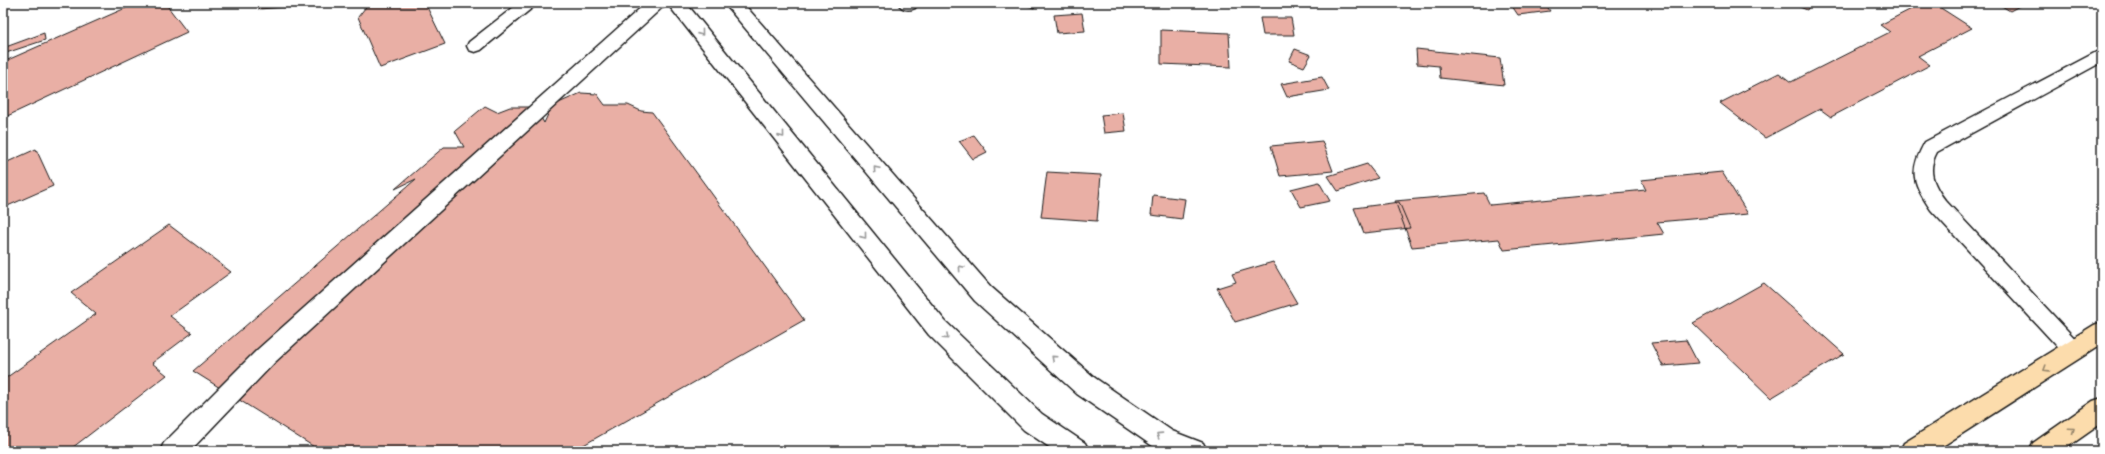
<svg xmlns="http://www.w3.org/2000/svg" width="2105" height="454" viewBox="0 0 2105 454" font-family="'Comic Neue',sans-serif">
  <rect width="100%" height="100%" fill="#fff"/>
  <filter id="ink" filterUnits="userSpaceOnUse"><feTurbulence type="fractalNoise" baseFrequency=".025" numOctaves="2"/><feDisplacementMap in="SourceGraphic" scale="8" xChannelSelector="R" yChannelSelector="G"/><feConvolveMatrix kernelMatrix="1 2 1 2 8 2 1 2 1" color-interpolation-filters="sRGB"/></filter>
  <g filter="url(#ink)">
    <path fill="#e9afa5" stroke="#1c1c1c" d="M137,3H165L187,32L3,118V62Z
      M261,3H319V5L258,9Z
      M369,3H425L445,44L380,68L358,17Z
      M1021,3H1038L1034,8Z
      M1510,3H1545L1550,11L1518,15Z
      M1790,3H1811L1807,10Z
      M1923,3H1933L1972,28L1918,56L1930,65L1831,117L1820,109L1765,138L1720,103L1779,73L1791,82L1890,32L1880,25Z
      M1997,3H2025L2010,11Z
      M1082,13L1085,31L1057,33L1054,15Z
      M1260,18H1291L1294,35H1263Z
      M1161,30L1229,33L1231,67L1161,64Z
      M44,33L45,40L3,54V48Z
      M1295,49L1311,55L1304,67L1289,61Z
      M1416,49L1500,58L1504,85L1440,78L1439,66L1417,64Z
      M1322,77L1329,90L1287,97L1281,84Z
      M581,93L597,94L605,105H628L641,111L652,112L804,320L573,451H325L318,447L319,450L193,371L416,179L395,189L444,147H464L455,131L485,106L497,112L510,107H535L544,123L552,106Z
      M1123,113L1126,131L1104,133L1101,115Z
      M974,135L987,152L973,159L959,141Z
      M1322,141L1333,171L1280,176L1271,146Z
      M36,149L53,186L3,208V164Z
      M1367,164L1378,178L1338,191L1328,176Z
      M1047,172L1101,175L1097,221L1041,217Z
      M1722,172L1748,214L1657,222L1664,234L1504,250L1499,239L1412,247L1395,201L1484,193L1490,205L1646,190L1641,180Z
      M1319,182L1330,201L1301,207L1291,189Z
      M1153,195L1185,199L1182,219L1151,215Z
      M1399,202L1410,228L1364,233L1354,208Z
      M169,225L231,272L170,316L192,333L152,363L167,375L68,451H3V380L96,314L71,293Z
      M1273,262L1297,303L1235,322L1217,288L1236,282L1232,274Z
      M1764,283L1844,354L1771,398L1693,323Z
      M1686,340L1698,363L1663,366L1651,343Z"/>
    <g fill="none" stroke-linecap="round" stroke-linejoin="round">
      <g stroke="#1c1c1c" stroke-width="3">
        <path id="service" d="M519,3H538L481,50L475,52L469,50L467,46L469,42Z
          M2102,49V62L1937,152C1927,170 1933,184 1945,200L2081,345L2084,351L2081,357L2074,360L2067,357L1931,210C1913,183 1908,172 1925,142Z"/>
      </g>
      <g stroke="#1c1c1c" stroke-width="3">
        <path id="minor" d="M646,3H667L274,363L190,451H160L164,443L258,349Z
          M898,3H917V4L915,8C907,11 902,10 898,3Z"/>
      </g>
      <g stroke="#1c1c1c" stroke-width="3">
        <path id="secondary" d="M667,3H686L945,321L1042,414L1085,443L1089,451H1055L1024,430L929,335Z
          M724,3H743L991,287L1095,378L1172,431L1203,443L1207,451H1164L1154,447L1077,394L975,301Z"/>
      </g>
      <g stroke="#1c1c1c" stroke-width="3">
        <path id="primary" d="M2102,322V344L1935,451H1900L1904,443L2094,325Z
          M2102,398V423L2062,451H2029L2033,443L2093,401Z"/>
      </g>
      <use href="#service" fill="#fff" fill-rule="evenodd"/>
      <use href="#minor" fill="#fff" fill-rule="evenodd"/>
      <use href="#secondary" fill="#fff" fill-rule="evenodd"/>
      <use href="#primary" fill="#fcdcac" fill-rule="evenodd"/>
    </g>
    <defs><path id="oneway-chevron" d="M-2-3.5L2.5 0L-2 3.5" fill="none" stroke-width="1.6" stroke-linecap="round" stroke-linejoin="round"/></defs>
    <g stroke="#999">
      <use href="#oneway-chevron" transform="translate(701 33) rotate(51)"/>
      <use href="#oneway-chevron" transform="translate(782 135) rotate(51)"/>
      <use href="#oneway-chevron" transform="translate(876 169) rotate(-131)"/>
      <use href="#oneway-chevron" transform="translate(864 236) rotate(51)"/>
      <use href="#oneway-chevron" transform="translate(961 268) rotate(-131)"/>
      <use href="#oneway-chevron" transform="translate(946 337) rotate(44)"/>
      <use href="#oneway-chevron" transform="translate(1054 358) rotate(-138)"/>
      <use href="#oneway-chevron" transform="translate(1159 435) rotate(-147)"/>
    </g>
    <g stroke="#97866b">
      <use href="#oneway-chevron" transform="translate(2046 369) rotate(148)"/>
      <use href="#oneway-chevron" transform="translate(2072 430) rotate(-35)"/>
    </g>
  </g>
  <rect width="2105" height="454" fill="none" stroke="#fff" stroke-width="16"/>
  <rect x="8" y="8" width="2089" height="438" fill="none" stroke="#1c1c1c" stroke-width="1.5" filter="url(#ink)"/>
</svg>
